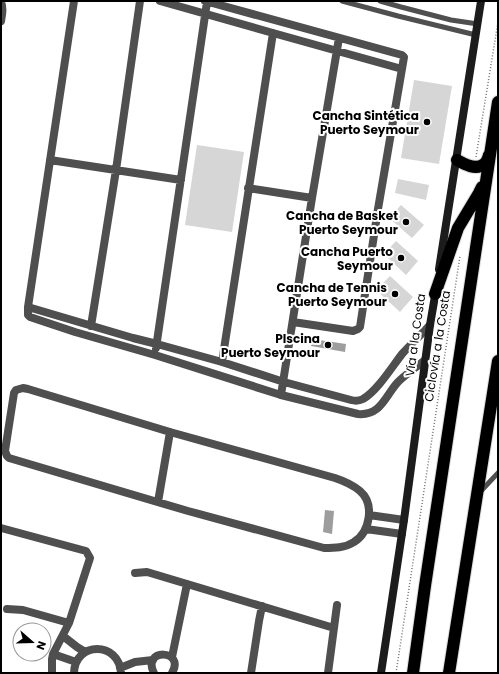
<svg xmlns="http://www.w3.org/2000/svg" width="499" height="674" viewBox="0 0 499 674" font-family="Poppins,sans-serif">
  <rect width="100%" height="100%" fill="#fff"/>
  <path fill="#d6d6d6" d="M414,80L452,86L439,164L401,158Z
    M197,145L244,152L232,232L185,225Z
    M398,179L429,185L426,200L395,193Z
    M401,205L424,225L412,238L389,218Z
    M396,241L418,261L406,275L384,254Z
    M390,276L413,297L400,312L376,290Z"/>
  <path fill="#9d9d9d" d="M312,339L346,344L345,352L311,346Z
    M325,510L334,511L332,534L323,532Z"/>
  <g fill="none" stroke-linecap="round" stroke-linejoin="round">
    <g stroke="#dbdbdb" stroke-width="14">
      <path id="highway" d="M457,160C464,164 476,171 484,164C487,162 488,158 489,155
        M435,294L458,228L479,193L482,187
        M413,673L425,586L498,102
        M449,673L498,361"/>
    </g>
    <path stroke="#717171" stroke-width="1.5" stroke-dasharray="1 2" stroke-linecap="butt" d="M476,157L498,22
      M396,673L460,256"/>
    <path stroke="#4f4f4f" stroke-width="5" d="M342,1L398,16L476,35
      M380,1L401,7L451,20L478,24
      M480,492L498,473"/>
    <path stroke="#4f4f4f" stroke-width="8" d="M74,1L28,307V315L30,317L75,332L155,355L281,395L358,414C381,416 385,396 398,382C406,374 417,367 425,360
      M160,1L273,33L402,69
      M205,1L402,55L404,57L378,209L360,327L358,329L353,331L293,322
      M1,2C4,8 2,15 1,21
      M50,160L181,180
      M248,188L312,198
      M28,307L133,338L157,344L222,362L284,382L351,400C355,401 359,401 363,399C377,391 392,367 402,354C411,344 421,335 430,325
      M91,326L116,170L140,1
      M156,348L207,2
      M222,362L273,33
      M23,388L28,389L170,432L335,478C344,481 353,485 360,491C375,504 370,532 354,542C345,548 334,548 324,548L188,511L9,458L7,456L5,451L14,393L16,390Z
      M281,395L312,198L339,38
      M158,502L170,432
      M369,515L404,520
      M1,528L86,551L90,558L69,623L53,654L52,659V673
      M366,529L402,534
      M135,573L147,572L334,628
      M7,609L23,610L69,623
      M63,636L77,647L85,652
      M53,654L76,662
      M172,657L187,584
      M120,668L135,662L153,660
      M74,673C75,641 119,641 121,673
      M154,673C141,648 186,649 172,673
      M251,673L259,621L262,606
      M328,673L337,605"/>
    <path stroke="#1c1c1c" stroke-width="8" d="M439,269L481,1
      M381,673L404,520L430,325L436,290"/>
    <use href="#highway" stroke="#000" stroke-width="12"/>
  </g>
  <g fill="#000" stroke="#fff" stroke-width="1.5">
    <circle cx="427" cy="122" r="4"/>
    <circle cx="406" cy="222" r="4"/>
    <circle cx="401" cy="258" r="4"/>
    <circle cx="395" cy="294" r="4"/>
    <circle cx="328" cy="345" r="4"/>
  </g>
  <g text-anchor="middle" dominant-baseline="central" stroke-width="4" stroke-linejoin="round" paint-order="stroke">
    <g font-size="12" font-weight="bold" fill="#000" stroke="#fff" text-anchor="end">
      <text x="419" y="115">Cancha Sintética<tspan x="419" dy="14">Puerto Seymour</tspan></text>
      <text x="398" y="215">Cancha de Basket<tspan x="398" dy="14">Puerto Seymour</tspan></text>
      <text x="393" y="251">Cancha Puerto<tspan x="393" dy="14">Seymour</tspan></text>
      <text x="387" y="287">Cancha de Tennis<tspan x="387" dy="14">Puerto Seymour</tspan></text>
      <text x="320" y="338">PIscina<tspan x="320" dy="14">Puerto Seymour</tspan></text>
    </g>
    <g font-size="12" fill="#000" stroke="#fff">
      <text transform="translate(415 335) rotate(-82)">Vía a la Costa</text>
      <text transform="translate(437 346) rotate(-81)">Ciclovía a la Costa</text>
    </g>
  </g>
  <rect width="499" height="674" fill="none" stroke="#000000" stroke-width="4"/>
  <g transform="translate(32 642) rotate(110)"><circle r="19" fill="#ffffff" stroke="#999999"/>
  <path d="M0-3L7 15L0 10L-7 15Z" fill="#000000"/>
  <text y="-6" font-size="11" font-weight="bold" text-anchor="middle" fill="#000000">N</text>
  </g>
</svg>
